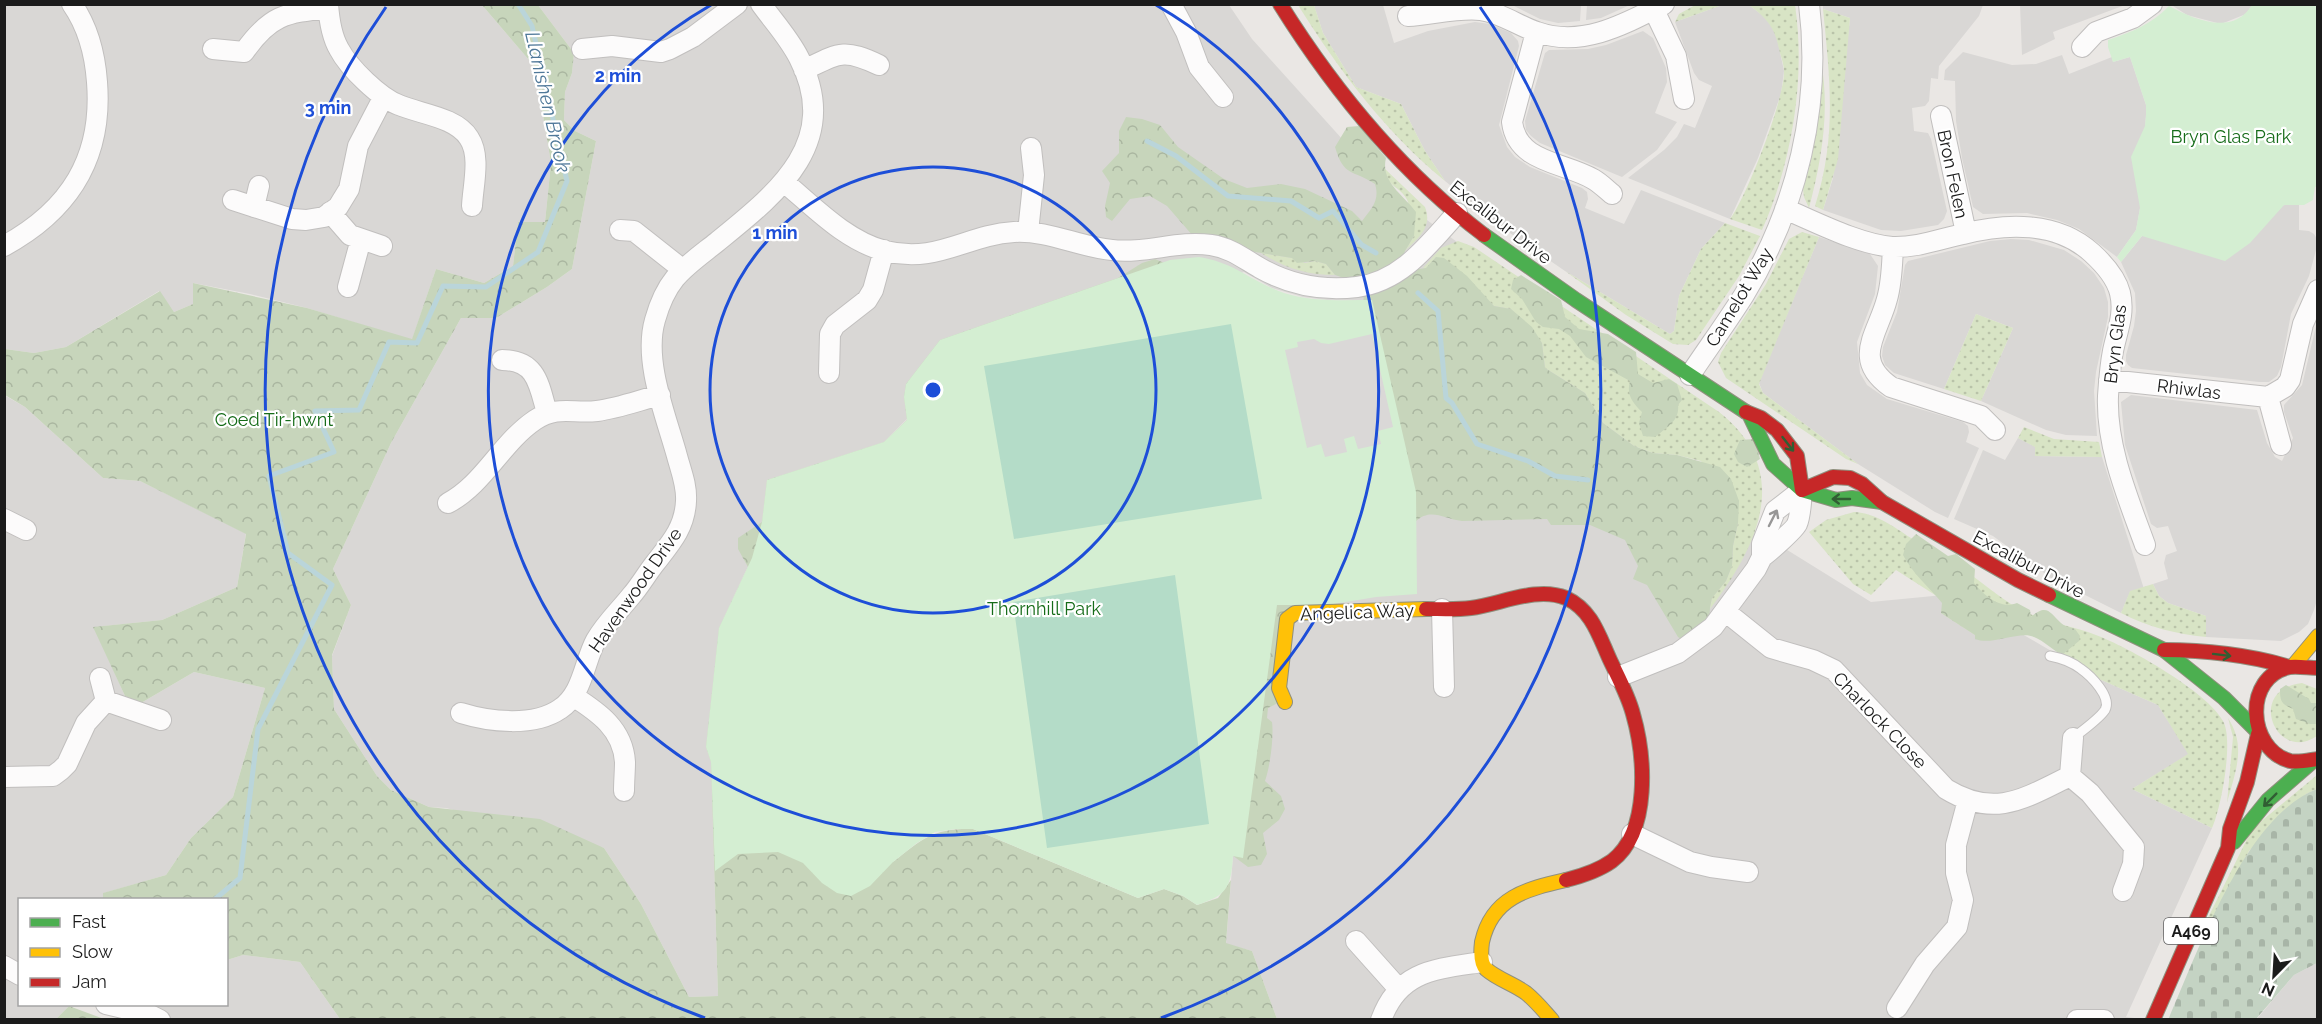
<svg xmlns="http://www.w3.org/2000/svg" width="2322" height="1024" viewBox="0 0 2322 1024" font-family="Raleway,sans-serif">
  <defs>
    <pattern id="grass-dots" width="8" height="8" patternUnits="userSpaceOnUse" patternTransform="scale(1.5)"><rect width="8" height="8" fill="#d8e4c5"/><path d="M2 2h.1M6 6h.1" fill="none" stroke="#b9c3a9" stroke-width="1.8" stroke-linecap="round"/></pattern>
    <pattern id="forest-crowns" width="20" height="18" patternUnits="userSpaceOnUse" patternTransform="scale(1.5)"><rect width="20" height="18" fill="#c7d5bb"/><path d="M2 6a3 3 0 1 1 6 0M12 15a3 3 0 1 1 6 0" fill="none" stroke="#aab6a0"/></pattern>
    <pattern id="cemetery-stones" width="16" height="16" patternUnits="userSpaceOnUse" patternTransform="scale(1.5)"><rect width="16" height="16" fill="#c4d3c3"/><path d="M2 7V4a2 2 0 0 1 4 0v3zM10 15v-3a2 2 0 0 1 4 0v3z" fill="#a8b5a7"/></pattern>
  </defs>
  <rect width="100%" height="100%" fill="#eae7e4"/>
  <path fill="#d9d7d5" d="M2170,4L2252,5L2246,14L2221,24L2187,15Z
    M5,5H482L535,67L551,163L545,222H518L513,266L484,283L436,269L412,340L307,308L250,294L193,283V304L174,312L159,291L66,347L34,353L5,349Z
    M538,5H1229L1252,39L1371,171L1416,212L1468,250L1675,491L1771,540L1871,602L1954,594L2099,679L2158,705L2189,754L2132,789L2212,828L2126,1017L2143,1019H1277L1252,951L1226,944L1233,856L1243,858L1264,714L1372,301L1327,300L1303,297L1272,288L1244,272L904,397L907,419L884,442L767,480L762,522L752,558L719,628L706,747L711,762L718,996L689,997L641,904L604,848L446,808L429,807L391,790L377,776L334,709L332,656L351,605L333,569L391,443L461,318H496L547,287L572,269L596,141L575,131L564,120L565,92L572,73L574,53Z
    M1314,5H1383L1394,43L1428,31L1475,22L1490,24L1511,33L1518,41L1519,46L1499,125L1507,147L1515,157L1530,167L1582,188L1587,192L1588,199L1585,208L1624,224L1641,190L1725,223L1701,249L1679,296L1674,331L1670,334L1565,271L1507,231L1445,181L1425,151L1401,104L1356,87L1323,33Z
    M1512,5H1581L1580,21L1558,23L1540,19Z
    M1587,5H1630L1601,18L1586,20Z
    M1722,5H1749L1766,18L1776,33L1784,71L1781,94L1758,158L1730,219L1628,178L1664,150L1677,137L1684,124L1695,128L1712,86L1699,80L1694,73L1675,22Z
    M1823,5H1983L1979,16L1939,66L1938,79L1931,78L1929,101L1925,106L1912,108L1914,131L1928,133L1931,139L1947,211L1944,219L1938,225L1901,231L1881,230L1823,210L1833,178L1850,18L1823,9Z
    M2020,5V4L2125,5L2053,32L2055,39L2022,55Z
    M1643,31L1653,38L1666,68L1667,82L1655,113L1677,122L1657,150L1622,177L1540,143L1531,136L1526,130L1525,121L1545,53L1549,50L1588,49L1606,45Z
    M1963,52L2012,65L2036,64L2062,55L2069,74L2112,57L2113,62L2130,57L2146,105V115L2140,208L2136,230L2117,257L2079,229L2057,220L2027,213L1983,214L1973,207L1962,158L1956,121L1955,81L1944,80L1945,70Z
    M2285,205H2299V230L2309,231L2314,234L2317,239L2316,250L2309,276L2291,314L2281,367L2277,376L2269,382H2259L2132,368L2128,365L2126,361V355L2134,326L2136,311L2135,293L2121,262L2142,236Z
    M1819,237L1870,254L1878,266L1875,294L1857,342L1860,373L1867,385L1887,399L1963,422L1968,426L1969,432L1966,442L1979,448L1948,518L1935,512L1858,464L1763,393L1759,383L1762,375Z
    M2011,239L2029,240L2064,250L2081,261L2094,273L2104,288L2108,302V317L2096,372L2094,391L2097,436L2066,435L2046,430L1981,401L2013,328L1976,314L1944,389L1894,373L1885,365L1882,356L1883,347L1897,312L1905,265L1908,261L1990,241Z
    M2317,322V600L2314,610L2308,624L2299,632L2281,641L2206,637V616L2168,603L2159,596L2153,584L2168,579L2164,563L2166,555L2177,551L2168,526L2157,528L2151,524L2125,445L2121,402L2131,395L2257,410L2267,443L2275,457L2282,461L2293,438L2284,412V405L2302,385Z
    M4,395L25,407L103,478L140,481L246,533L237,587L162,620L94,627L125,696L141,703L194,672L265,688L233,797L191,838L166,875L104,893L103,899L20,900V1004L70,1005L56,1019H5Z
    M2018,438L2036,447V456L2102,457L2144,589L2130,592L2121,613L2051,578L1993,536L1954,519L1983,450L2005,460Z
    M243,955L300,962L340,1019L133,1020L143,1005L226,1004L227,960Z
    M2317,963V1019L2256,1020L2294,975Z"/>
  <path fill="url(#grass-dots)" d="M1697,4L1722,5L1675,22L1679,14Z
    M1298,5H1314L1323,33L1356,87L1401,104L1425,151L1445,181C1386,133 1338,69 1298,5Z
    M1749,5H1795C1806,79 1792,162 1762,230L1730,219C1747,196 1784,100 1784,72C1784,66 1782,59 1780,53C1775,28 1769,20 1749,5Z
    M1823,9L1850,18L1838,159L1823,210L1815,206C1837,136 1830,80 1823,9Z
    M1821,61C1830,110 1822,159 1809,208L1804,197L1803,189L1809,167L1816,127Z
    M1384,168L1425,207C1433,228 1418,238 1405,251L1414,236C1412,227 1411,205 1406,198C1398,185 1389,189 1384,168Z
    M1725,223L1760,236L1739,276L1696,340L1688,345L1673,344L1626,315L1565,271L1670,334L1674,331L1679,296L1701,249Z
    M1802,232L1819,237L1759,384L1763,393L1858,464L1846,459L1726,378L1718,362L1721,353L1766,284L1789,239Z
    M1458,241L1474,247L1719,412C1794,471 1758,546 1710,609L1712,598L1726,581L1732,566L1733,546L1738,523L1701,461L1677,455L1653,453L1634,446L1603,423L1585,393L1545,368L1542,343L1511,309L1494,306L1482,294L1436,257L1426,268H1423L1441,248Z
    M1261,253L1292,258L1305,263L1315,261L1326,264L1335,275C1306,275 1285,268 1261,253Z
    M1976,314L2013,328L1981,401L1944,389Z
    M2024,427L2054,439L2099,442L2102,457L2035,456V447L2018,438Z
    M1854,512C1876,513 1894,527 1911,538C1931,550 1951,562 1970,574C1984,584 1997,595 2011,604C2037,621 2067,624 2096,635C2128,647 2208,692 2223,721C2234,740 2221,809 2212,828L2132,789L2188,754L2158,705L2099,679L2043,639L2022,632L1975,635L1941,613L1946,602L1896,570L1871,595L1853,584L1809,532L1826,520Z
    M2153,584L2159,596L2168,603L2206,616V637C2176,634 2148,627 2121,613L2130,591Z
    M2302,683L2317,689V736C2276,764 2245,689 2302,683Z
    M2228,718C2247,747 2235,772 2227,803L2233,737Z
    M2317,775V789L2306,794L2249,851L2210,927L2198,938L2252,829Z"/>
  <path fill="url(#forest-crowns)" d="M482,5H538L574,53L572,73L565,92L564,120L575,131L596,141L572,269L547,287L496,318H461L391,443L333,569L351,605L332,655L334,709L377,776L391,790L429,807L540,819L604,848L641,904L689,997L718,996L711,762L706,747L719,628L748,567L738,549V538L762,522L767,480L884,442L907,420L904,397L906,384L940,340L1118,278L1142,263L1155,259L1169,265L893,862C923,838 934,828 973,829L1138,898L1164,889L1183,896L1197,905L1218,898L1231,880L1226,943L1252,951L1277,1019H340L300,962L243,955L227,960L226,900L103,899V893L166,875L191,838L233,797L265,688L194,672L141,703L125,696L93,627L162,620L237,587L246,534L140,481L103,478L25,407L5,395V349L34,353L66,347L160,291L174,312L193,304V283L307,308L412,339L436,269L484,283L513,266L518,222H545L551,163L535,67Z
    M1126,117L1142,119L1160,125L1178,147L1224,179L1247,188L1281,184L1305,189L1352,211L1362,221C1372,208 1380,200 1375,184C1353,169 1344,178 1335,147L1347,127L1359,126L1386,158C1380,182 1404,195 1416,212L1414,236L1405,251L1401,263L1411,270L1426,268L1436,257L1444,258L1467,276L1494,306L1511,309L1532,327L1542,343L1545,368L1585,393L1603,423L1634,446L1653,453L1677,455L1720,467L1731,479L1739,501L1738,523L1733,546L1732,566L1726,581L1712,598L1710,607L1709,626L1684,641L1678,637L1647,585L1633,579L1638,566L1625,540L1590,525H1551L1547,519L1462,521C1443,519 1431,507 1415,522L1363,304L1364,294L1378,271L1347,279L1335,275L1326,264L1315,261L1297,263L1292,258L1255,252L1193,236L1167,206L1150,196L1130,199L1112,221L1106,217L1105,206L1110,183L1102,171L1119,153V131Z
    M1521,275L1561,300L1565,317L1579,329L1608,334L1636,352L1638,374L1653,383L1669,379L1677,384L1682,400L1678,405C1680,421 1666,428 1655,437L1643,436L1639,423L1642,412C1633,403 1626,395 1630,381L1586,357L1570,336L1559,329L1543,327L1536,322L1522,299L1511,289L1513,280Z
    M1755,439L1760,459L1747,467L1738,462L1734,454L1740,440Z
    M1916,534L1948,556L1956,554L1975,569L1974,583C1984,595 2000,610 2017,603L2030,610L2031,617C2047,603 2050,613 2061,623C2065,627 2070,627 2075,629L2080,636L2079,641L2062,655C2053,650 2044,641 2034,637C2020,630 1992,646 1975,639V635L1941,613L1942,603C1929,587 1912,573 1903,555L1906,544Z
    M1252,591L1298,607L1278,703L1268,708L1267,718L1272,722C1274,737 1270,767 1265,781L1281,796L1285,809L1279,820L1263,833L1267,854L1261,865L1248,867L1228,852Z
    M2286,685L2309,699L2311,703H2317V724H2310L2296,719L2293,709C2281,704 2280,701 2280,689Z
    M69,1006L104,1019H56Z"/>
  <path fill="url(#cemetery-stones)" d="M2317,789V963L2294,975L2256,1019L2168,1020C2198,952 2245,816 2317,789Z"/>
  <path fill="#d4eed2" d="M2252,5H2317L2318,186L2315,187L2313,200L2304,205H2284L2250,243L2225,261L2142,236L2121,262L2117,257L2136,230L2140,208L2131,157L2145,126L2146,115V105L2130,57L2113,62L2108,47V40C2132,32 2152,24 2169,6C2195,20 2233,36 2252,5Z
    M1199,257C1234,262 1252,282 1284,293C1312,302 1343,300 1372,300L1416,492L1417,594L1376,597L1328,605H1277L1243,858L1233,856C1231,888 1227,895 1197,905L1183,896L1164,889L1138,898L973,829H956L935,832L917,843L893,862L870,886L851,896L837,893L822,883L803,863L778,852L738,854L715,871L711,762L706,747L719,628L752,558L762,522L767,480L884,442L907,420L904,397L906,384L940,340L1170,260Z"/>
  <path fill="#b4dcc8" d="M1231,324L1262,499L1014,539L984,366Z
    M1175,575L1209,824L1047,848L1013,602Z"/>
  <path fill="#dad8d7" d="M1372,334L1393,427L1378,431L1381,444L1358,449L1354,436L1344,439L1347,452L1325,457L1321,444L1307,448L1285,350L1298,347L1297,342L1314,339L1321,343L1329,344Z"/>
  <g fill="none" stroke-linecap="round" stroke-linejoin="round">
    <path stroke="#bad5da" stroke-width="5" d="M1147,141L1176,156L1228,196L1291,201L1319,218L1333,211L1362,245L1376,253
      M1418,293L1438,311L1446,398L1452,403L1477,444L1528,461L1555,476L1588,480
      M214,900L240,878L258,729L332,585L288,553L269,476L334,452L315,411L359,410L389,342L417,343L443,286L486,287L538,252L567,181L532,26L518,4"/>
    <g stroke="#c1bfbe" stroke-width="11">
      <path id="lane" d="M2050,656C2061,658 2072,662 2081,669C2091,676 2112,697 2105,710C2099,719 2082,731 2073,738"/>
    </g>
    <g stroke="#c1bfbe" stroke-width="22">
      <path id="street" d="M328,4C329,18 332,37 339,49C349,68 380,98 399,105C420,114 456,117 469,138C481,156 473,185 472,206
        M1171,4L1186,32L1199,67L1223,97
        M1654,10L1676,56L1684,99
        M1408,16C1430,15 1460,7 1481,10C1502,13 1518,26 1537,32C1582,48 1625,24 1664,4
        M1536,32L1512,122C1517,163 1564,162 1593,179C1600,183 1606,189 1612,194
        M2082,47L2096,32L2133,18L2152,4
        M213,49L244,52C270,15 285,13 328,8
        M582,49L612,46L661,52L670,49L693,37L737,4
        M804,70C839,53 843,48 879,65
        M1941,116L1966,233
        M784,182C814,207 846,241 885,251C937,264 966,235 1014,232C1048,230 1079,247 1112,250C1146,254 1178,240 1211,245C1231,248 1244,259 1260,268C1290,285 1324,291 1357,287C1402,281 1428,245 1457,213
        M233,200L292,219L306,220L324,217L338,207L349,189L358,146L383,98
        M254,207L259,186
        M1785,209C1816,222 1858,244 1892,247C1916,248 1940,239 1963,234C2006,223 2057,221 2092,253C2104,264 2116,277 2120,293C2125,314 2117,331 2113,351C2110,366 2109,381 2108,396C2106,447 2128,498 2145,545
        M330,212L350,235L382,246
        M620,230L634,231L682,269
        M1028,232L1034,175L1031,148
        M4,246C70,210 103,158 97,82C95,54 88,27 72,4
        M1893,247C1892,264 1892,282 1887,299C1878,334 1851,359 1891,387L1981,416L1995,430
        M348,287L361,239
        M502,360C537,360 539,385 547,413
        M829,373L830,334L835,325L867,300L873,290L884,250
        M1690,375C1708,348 1727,322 1744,295C1797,208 1822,105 1809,4
        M2109,380L2268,397L2285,387L2290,380L2303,324L2318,290
        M2268,397L2281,445
        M448,503C484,484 501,443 535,420C558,405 573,414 597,411C619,408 640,400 660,395
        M4,519L26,530
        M1762,557C1768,553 1795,529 1797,524C1801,515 1801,500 1802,490
        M1442,609L1444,687
        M1726,612L1771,648L1813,660L1834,670L1946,789C1995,819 2025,798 2070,776L2090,793L2134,847L2133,864L2123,891
        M1618,677L1678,653L1713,627L1756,569L1762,557V544L1775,511L1802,490
        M100,678L106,701
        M573,696C598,712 623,729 625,762C625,771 624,781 624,791
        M461,713C490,722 534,727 560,709C583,694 584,662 596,640C606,623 619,611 631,596C640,586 647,573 656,562C671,543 685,527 686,501C687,485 681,471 677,456C666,416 643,361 655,320C667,277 684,268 717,242C776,194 843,143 799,58C789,38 774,22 761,4
        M2070,776L2073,738
        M4,777L53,776L61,770L67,764L86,723L106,701L161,720
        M1632,834L1690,862L1711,867L1748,872
        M1356,941L1398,988
        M4,966L20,975
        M106,1004L148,1014L160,1020
        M1897,1008L1925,964L1957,927L1963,900L1956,873V845L1968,800
        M1381,1020C1399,970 1436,969 1482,962
        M2077,1020H2104"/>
    </g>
    <g stroke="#90907e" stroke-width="16">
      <path id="fast" d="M1484,235L1576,300L1746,412
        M1750,416L1773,464L1802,490L1836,500L1852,498L1882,502
        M2049,595L2164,650L2224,698L2256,730
        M2234,842L2268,800L2313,761"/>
    </g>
    <g stroke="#90907e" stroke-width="16">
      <path id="slow" d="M2293,666L2318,636
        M1285,702L1279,688L1287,619L1295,613L1426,609
        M1552,1020C1544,1011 1536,1001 1526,993C1514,984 1497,979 1486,969C1480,963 1481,950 1482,942C1492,897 1527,889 1566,880"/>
    </g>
    <g stroke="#90907e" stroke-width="16">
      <path id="jam" d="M1280,4C1335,92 1401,172 1484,235
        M1746,412L1761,418L1777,430L1797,456L1802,490
        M1802,490L1833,477L1850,478L1862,484L1882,502L2018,580L2049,595
        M1426,609C1441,609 1456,610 1471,608C1501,604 1537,586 1566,598C1592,610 1599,636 1610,660C1618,677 1628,695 1633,714C1645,756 1651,831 1612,861C1598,871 1582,876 1566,880
        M2164,650C2203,650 2252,655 2289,667
        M2318,668C2309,668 2299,666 2290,667C2243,676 2247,749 2290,761C2298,763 2310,760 2318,759
        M2153,1020L2228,848L2230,829L2247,782L2258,734"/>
    </g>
    <use href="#lane" stroke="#fcfbfb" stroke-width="9"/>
    <use href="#street" stroke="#fcfbfb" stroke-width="20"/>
    <use href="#fast" stroke="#4caf50" stroke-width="14"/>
    <use href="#slow" stroke="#ffc107" stroke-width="14"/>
    <use href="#jam" stroke="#c62828" stroke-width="14"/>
  </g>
  <defs><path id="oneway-shaft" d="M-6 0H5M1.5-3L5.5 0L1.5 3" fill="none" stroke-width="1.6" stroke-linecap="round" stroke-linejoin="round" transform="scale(1.5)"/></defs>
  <g stroke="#315e33">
    <use href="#oneway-shaft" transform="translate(1788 444) rotate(52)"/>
    <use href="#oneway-shaft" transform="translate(1841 499) rotate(180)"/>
    <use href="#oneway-shaft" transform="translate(2222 655) rotate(7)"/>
    <use href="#oneway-shaft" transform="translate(2270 800) rotate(135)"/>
  </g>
  <use stroke="#979696" href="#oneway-shaft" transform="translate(1773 518) rotate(-63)"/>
  <g fill="none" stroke="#1d4ed8" stroke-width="3">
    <circle cx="933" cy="390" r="223"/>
    <path d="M1156 5A445 445 0 1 1 711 5"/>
    <path d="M705 1018A668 668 0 0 1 386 7M1480 7A668 668 0 0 1 1161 1018"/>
  </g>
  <g text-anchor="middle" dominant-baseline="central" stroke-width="4.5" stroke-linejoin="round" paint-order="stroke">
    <rect fill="#fff" stroke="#5f5f5f" stroke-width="1.5" x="2164" y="918" width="54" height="26" rx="4.5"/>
    <g font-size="16" font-weight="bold" fill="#1b1b1b">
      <text x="2191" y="931">A469</text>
    </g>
    <g font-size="18" fill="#166c19" stroke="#fff">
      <text x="2231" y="136">Bryn Glas Park</text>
      <text x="274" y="419">Coed Tir-hwnt</text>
      <text x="1044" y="608">Thornhill Park</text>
    </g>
    <g font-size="18" fill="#1b1b1b" stroke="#fff">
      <text transform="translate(1953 174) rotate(78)">Bron Felen</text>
      <text transform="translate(1501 222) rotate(38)">Excalibur Drive</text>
      <text transform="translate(1739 297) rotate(-59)">Camelot Way</text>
      <text transform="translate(2115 344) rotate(-83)">Bryn Glas</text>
      <text transform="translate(2189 389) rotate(7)">Rhiwlas</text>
      <text transform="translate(2029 564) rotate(28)">Excalibur Drive</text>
      <text transform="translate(635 590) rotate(-55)">Havenwood Drive</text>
      <text transform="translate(1357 612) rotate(-2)">Angelica Way</text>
      <text transform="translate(1880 720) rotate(46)">Charlock Close</text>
    </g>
    <g font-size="20" font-style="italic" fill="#4f7899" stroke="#fff">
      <text transform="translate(548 102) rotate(77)">Llanishen Brook</text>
    </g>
  </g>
  <circle cx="933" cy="390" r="9" fill="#1d4ed8" stroke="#fff" stroke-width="3"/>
  <g font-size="18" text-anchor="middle" font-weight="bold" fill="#1d4ed8" stroke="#fff" stroke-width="4.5" stroke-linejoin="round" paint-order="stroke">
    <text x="618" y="82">2 min</text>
    <text x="328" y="114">3 min</text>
    <text x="775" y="239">1 min</text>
  </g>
  <rect width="2322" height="1024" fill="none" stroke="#1b1b1b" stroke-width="12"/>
  <rect x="18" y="898" width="210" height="108" fill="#ffffff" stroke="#a4a4a4" stroke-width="1.5"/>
  <rect x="30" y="918" width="30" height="9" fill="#4caf50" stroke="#a4a4a4" stroke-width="1.5"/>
  <text x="72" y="928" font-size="18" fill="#1b1b1b">Fast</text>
  <rect x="30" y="948" width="30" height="9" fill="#ffc107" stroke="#a4a4a4" stroke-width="1.5"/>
  <text x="72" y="958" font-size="18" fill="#1b1b1b">Slow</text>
  <rect x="30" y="978" width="30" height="9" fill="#c62828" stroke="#a4a4a4" stroke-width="1.5"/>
  <text x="72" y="988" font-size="18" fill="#1b1b1b">Jam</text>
  <g transform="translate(2274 976) rotate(204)" stroke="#ffffff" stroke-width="4.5" paint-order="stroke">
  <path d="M0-4.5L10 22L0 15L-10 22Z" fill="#1b1b1b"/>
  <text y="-9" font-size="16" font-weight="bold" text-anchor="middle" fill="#1b1b1b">N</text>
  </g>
</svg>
